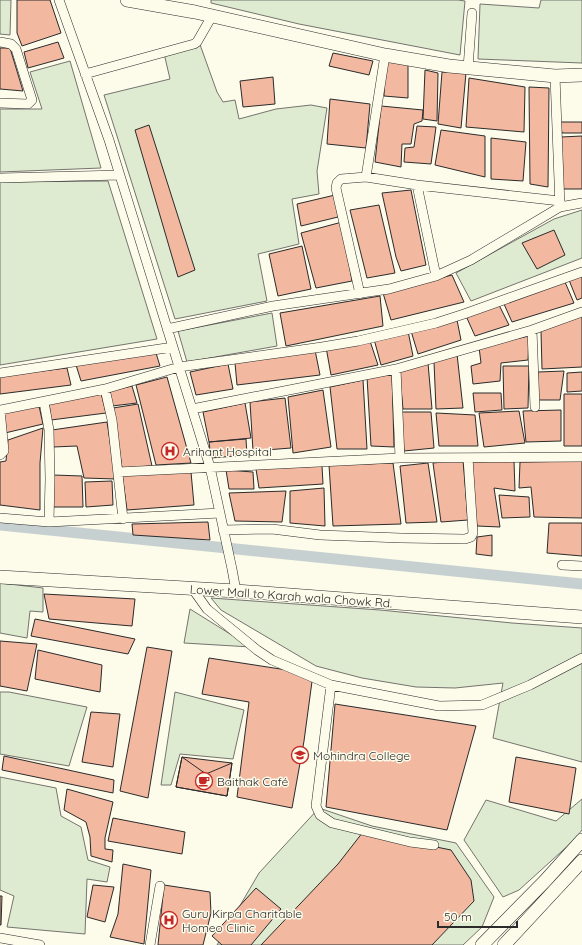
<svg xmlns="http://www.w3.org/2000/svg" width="582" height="945" viewBox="0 0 582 945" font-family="Quicksand,sans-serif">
  <rect width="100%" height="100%" fill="#fdfbea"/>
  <path fill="#deebd1" stroke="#74746e" d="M0,0H11L10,35L0,34Z
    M211,0H458L465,1L460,55L299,24L211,3Z
    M541,0H582V63L478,59L480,4L539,8Z
    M198,39L217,92L223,102L235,100L239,119L276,109L311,105L327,108L317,171L319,194L292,199L299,244L258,254L267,301L175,319L104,95L170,79L163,49Z
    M70,61L101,168L0,172V109H42L30,72Z
    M108,181L157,339L0,365V182Z
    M582,210V258L471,301L456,273L554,219Z
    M272,313L277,346L187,362L178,331Z
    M0,583L43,588V612L30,611L27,638L0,633Z
    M211,598L380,610L512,623L582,628V762L493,738L503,683L455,688L416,687L362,678L316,666L221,610Z
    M190,609L251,647L184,643Z
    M0,692H9L87,707L69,766L0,754Z
    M175,692L244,710L233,759L180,754L171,785H161Z
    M0,777L56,788L61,816L81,827L88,860L110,867L107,882L87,879L85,934L7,927L14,896L0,890Z
    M582,799V830L572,842L519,890L503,897L464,840L486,800L556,821Z
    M319,808L372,826L456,843L494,897L482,927L463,945H217L259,873Z"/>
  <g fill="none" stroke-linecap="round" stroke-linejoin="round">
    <path stroke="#c7d0d0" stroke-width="11" d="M0,525L582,584"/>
  </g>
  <path fill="#f2b8a0" stroke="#2b2b2b" d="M17,0H50L61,33L22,46L17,33Z
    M58,42L64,58L28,68L24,52Z
    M0,48H10L23,91L0,89Z
    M333,53L373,61L369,75L329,66Z
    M385,60L408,64V98L384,96Z
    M425,70L438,73L437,121L423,119Z
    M442,72L466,73L461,128L438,124Z
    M273,77L275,104L243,107L240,81Z
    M469,78L525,87L524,132L466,127Z
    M529,87L549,88L548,187L530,184Z
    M330,99L370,104L366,148L327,144Z
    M381,106L423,110L422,121L414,124L411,144H402L401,167L375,162Z
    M560,122H582V133H562Z
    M149,125L195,270L178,277L135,130Z
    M417,126L436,127L431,164L404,162L405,148L414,147Z
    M441,130L485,136V177L435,165Z
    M582,136V189H562L561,137Z
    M491,138L526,142L523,181L491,179Z
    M411,190L426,265L401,271L396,257L382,193Z
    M335,195L338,217L301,226L297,204Z
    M379,205L395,273L367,278L350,210Z
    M342,222L352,281L316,288L301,233Z
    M554,230L565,255L537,269L522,243Z
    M302,246L311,289L278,296L269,254Z
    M452,275L464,302L391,320L383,293Z
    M582,276V298L577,300L569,280Z
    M565,282L574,303L512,322L504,304Z
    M380,296L383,326L286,346L280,313Z
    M499,305L509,325L475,336L466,316Z
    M582,315V367L542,369L541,331Z
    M457,320L461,340L418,354L411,331Z
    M408,331L413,356L381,365L374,339Z
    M529,336L528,360L501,363L500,381L473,384L471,366L481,363L479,347Z
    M370,341L378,365L331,375L326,347Z
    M315,350L320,375L237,385L235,363Z
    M156,353L160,366L81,381L76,365Z
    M457,354L463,408L436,409L434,362Z
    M428,363L432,409H403L399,370Z
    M228,364L233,389L196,395L190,372Z
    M503,366H529L528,408L504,409Z
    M67,368L71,385L0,394V376Z
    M564,371L560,400H538V372Z
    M582,372V391L567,392V373Z
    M392,373L394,447L371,446L367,377Z
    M167,377L191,463L156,465L136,385Z
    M363,380L367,449H337L330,387Z
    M132,386L137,403L112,406L110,391Z
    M323,390L331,447L293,453L288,397Z
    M101,393L106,413L51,420L49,403Z
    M473,393H501L502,410L475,412Z
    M564,394H582V446H564Z
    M285,398L291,448L253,451L250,402Z
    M245,403L251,438L209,442L203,412Z
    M138,404L152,466L122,468L113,408Z
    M39,406L43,424L5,433L4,413Z
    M561,410V441L526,442L523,411Z
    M519,411L525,443L484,447L479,413Z
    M400,412H431L434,448L404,451Z
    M436,413L475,415L478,446H439Z
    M107,422L116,479L84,478L77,446L53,447L52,430Z
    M43,428L40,463V510L0,505V462L6,461L8,440Z
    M246,439L247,455L211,458L209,442Z
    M463,460L468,520L441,522L433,463Z
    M514,461L515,491L494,488L500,527L477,526L468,462Z
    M582,461V518L534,517L531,487L519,488L520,462Z
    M393,463L401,524L333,526L329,465Z
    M428,463L437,522L406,523L400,466Z
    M322,466L323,484L259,488L256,469Z
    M226,470L253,472L254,489H229Z
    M191,472L194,505L127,510L122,474Z
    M53,475L82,476L83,507H53Z
    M112,481L113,505L86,507L85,482Z
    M324,488L325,526L290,523V491Z
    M286,491L282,522L235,521L229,493Z
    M499,495L529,497L530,517L502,518Z
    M208,522L210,540L133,535L132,524Z
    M549,523H582V556L547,553Z
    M492,535V556L476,554L477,537Z
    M44,594L135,599L132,626L49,619Z
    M35,619L135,639L128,654L31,636Z
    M0,641L37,644L27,691L0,686Z
    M147,647L172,651L148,798L120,791Z
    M38,650L102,665L100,692L35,679Z
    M209,658L313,674L304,741L292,808L237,797L249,702L202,694Z
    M335,704L476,726L447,830L326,807Z
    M91,712L120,714L113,767L82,762Z
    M4,756L114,780L113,793L2,770Z
    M182,757L232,763L227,796L176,787Z
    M182,757L206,774L232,763L227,796L176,787Z
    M516,757L576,768L569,814L509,802Z
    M67,789L113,802L105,838V849L113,850L112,862L91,856L90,837L86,822L64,810Z
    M113,818L185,832L182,854L108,841Z
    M363,832L451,850L471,880L474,901L432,945H261L338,864Z
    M123,864L151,870L144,944L110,937L118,914Z
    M93,885L114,887L105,922L87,917Z
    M164,885L210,892L211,913L203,945H158Z
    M256,888L281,909L251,945H222L212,936Z
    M0,896H2L1,925H0Z"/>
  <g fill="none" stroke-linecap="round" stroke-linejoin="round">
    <g stroke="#2b2b2b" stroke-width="10">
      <path id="street" d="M59,0L109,140L210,467L232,569L236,591
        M0,42L11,44L16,49L32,100L28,104L0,103
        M468,68L472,13
        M85,74L194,44L197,42L212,16
        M555,76L560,207
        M366,177L385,55
        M0,178L120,175
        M417,185L436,276
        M360,294L336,188L337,183L341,179L366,177L417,185L560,201
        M167,329L273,306L389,289L436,276L471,260L560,207L582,203
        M532,330L582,312
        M396,369L400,458
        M0,373L173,347
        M105,389L112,420L123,519
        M44,402L49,430L50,479L49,522
        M192,409L396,369L532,330L535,407
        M0,410L105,389L179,367L322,347L358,341L436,323L464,314L582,272
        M0,455L4,451L0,410
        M118,472L400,458L582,457
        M0,518L49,522L220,513
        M223,530L272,529L320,535L401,538L465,539L471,537L473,533L468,458
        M562,565L582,566
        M192,588L207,609L257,650L272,660L331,685L439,706L482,705L530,685L582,658
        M331,685L316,806L320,815L332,823L410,842L434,845
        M0,938L40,945
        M150,945L160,886"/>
    </g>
    <g stroke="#2b2b2b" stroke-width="14">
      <path id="secondary" d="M127,0L195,12L385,55L449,66L555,76L582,75
        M0,577L236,591L582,617
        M482,945L545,881L582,840
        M504,945L582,861"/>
    </g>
    <use href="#street" stroke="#fdfbea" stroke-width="9"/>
    <use href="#secondary" stroke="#fdfbea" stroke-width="13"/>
  </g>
  <defs>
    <g id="hospital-ring" transform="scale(0.9)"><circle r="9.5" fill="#fdfbea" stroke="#c62828" stroke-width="1.5"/><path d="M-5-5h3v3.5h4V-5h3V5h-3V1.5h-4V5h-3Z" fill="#c62828"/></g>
    <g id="university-ring" transform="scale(0.9)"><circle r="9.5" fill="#fdfbea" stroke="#c62828" stroke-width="1.5"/><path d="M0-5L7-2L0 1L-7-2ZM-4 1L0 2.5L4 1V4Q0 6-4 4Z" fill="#c62828"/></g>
    <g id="cafe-ring" transform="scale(0.9)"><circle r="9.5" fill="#fdfbea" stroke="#c62828" stroke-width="1.5"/><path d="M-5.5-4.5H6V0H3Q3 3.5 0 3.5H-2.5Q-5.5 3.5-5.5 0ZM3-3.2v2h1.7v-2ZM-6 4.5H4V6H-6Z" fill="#c62828"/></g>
  </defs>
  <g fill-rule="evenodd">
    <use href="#hospital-ring" x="170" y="451"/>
    <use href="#university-ring" x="300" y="755"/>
    <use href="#cafe-ring" x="204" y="781"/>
    <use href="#hospital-ring" x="169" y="920"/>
  </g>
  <g text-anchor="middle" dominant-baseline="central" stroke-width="3" stroke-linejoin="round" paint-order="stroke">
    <g font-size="12" fill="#2b2b2b" stroke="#fdfbea" text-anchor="start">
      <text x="183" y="451">Arihant Hospital</text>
      <text x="313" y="755">Mohindra College</text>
      <text x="217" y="781">Baithak Café</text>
      <text x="182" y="913">Guru Kirpa Charitable<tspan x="182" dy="14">Homeo Clinic</tspan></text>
    </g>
    <g font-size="12" fill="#2b2b2b" stroke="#fdfbea">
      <text transform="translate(291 596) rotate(4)">Lower Mall to Karah wala Chowk Rd.</text>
    </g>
  </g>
  <path d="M438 921v6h79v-6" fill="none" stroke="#2b2b2b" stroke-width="2"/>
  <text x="444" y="921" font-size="12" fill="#2b2b2b" stroke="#fdfbea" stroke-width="3" paint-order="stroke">50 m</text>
</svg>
